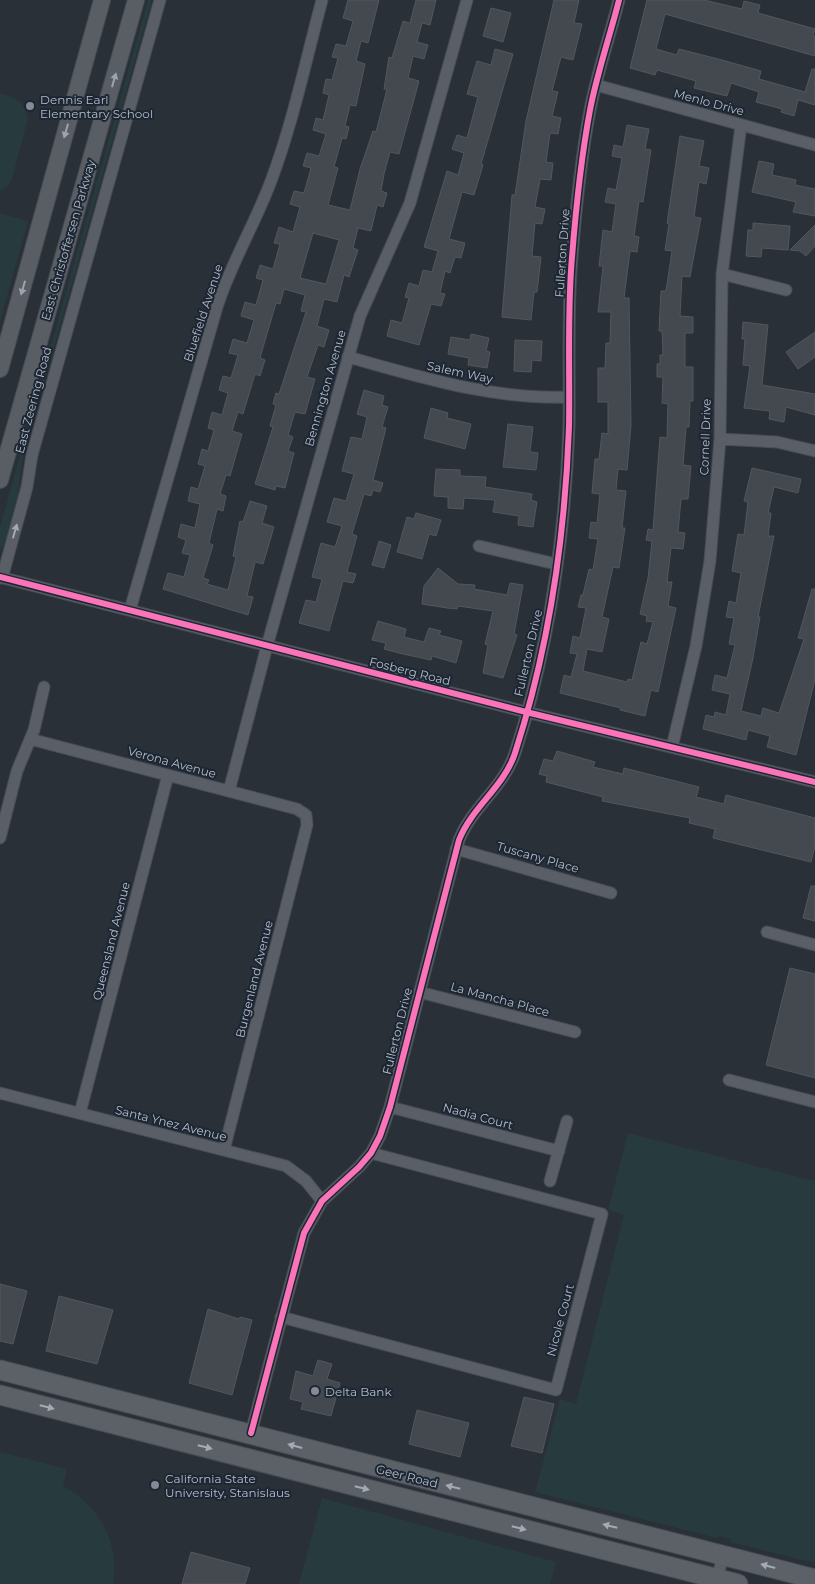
<svg xmlns="http://www.w3.org/2000/svg" width="815" height="1584" viewBox="0 0 815 1584" font-family="Montserrat,sans-serif">
  <rect width="100%" height="100%" fill="#2a3038"/>
  <path fill="#273a3e" d="M148,0H152L22,461C17,488 20,529 0,550V527Z
    M0,93C15,97 25,102 28,119L12,179L8,186L0,191Z
    M0,213L28,221L0,321Z
    M628,1133L815,1181V1563L731,1542V1539L719,1536L717,1538L535,1492L560,1399L576,1404L624,1215L608,1210Z
    M0,1452L67,1469L63,1486C99,1506 120,1542 113,1584H0Z
    M322,1498L556,1562L550,1584H299Z"/>
  <path fill="#444950" stroke="#52575f" fill-rule="evenodd" d="M348,0H379L368,43L361,41L356,61L365,64L356,106L350,105L345,126L349,127L346,139L342,138L334,167L338,168L328,205L350,210L360,169L373,131L376,132L387,89H384L389,57L392,58L403,21L410,23L416,0H436L430,25L422,23L417,42L428,45L424,59L413,56L408,78L419,81L399,154L390,152L384,174L381,191L387,193L383,207L377,205L371,231L358,228L353,248L358,250L349,277L344,275L337,302L324,299L317,326L329,330L324,347L318,345L307,377L315,379L305,414L295,412L288,435L293,437L288,451L294,453L285,488L276,486L275,490L255,484L273,427L270,426L276,405L273,404L276,393L279,394L306,312L301,311L305,295L284,289L280,304L276,303L260,358L265,360L260,376L255,374L243,414L238,412L232,431L242,434L230,476L226,475L220,494L226,496L223,511L217,509L209,543L213,545L203,578L209,580L207,584L228,590L236,557L233,556L240,521L243,522L250,501L267,506L262,523L274,527L263,564L255,562L247,596L253,597L248,615L163,589L168,573L184,577L190,555L182,553L186,540L178,537L181,524L195,528L200,504L188,501L191,487L198,489L205,466L198,464L202,449L208,451L214,430L208,428L212,412L222,415L228,393L219,390L223,376L231,378L238,355L229,353L233,339L247,343L254,320L241,316L245,302L256,305L263,280L256,278L260,265L273,269L280,244L274,243L279,227L293,232L300,207L290,204L294,191L304,193L311,168L303,166L307,153L319,156L326,134L313,130L316,118L323,120L329,95L323,93L326,79L332,80L338,58L332,57L336,44L346,46L353,21L343,18ZM313,233L339,240L326,284L300,278Z
    M554,0H579L574,23L582,24L573,60L561,57L552,91L558,92L552,116L561,118L558,134L550,133L546,162L553,163L551,180L540,179L535,207L545,209L542,224L535,223L532,256L541,257L537,292H534L531,320L502,317L512,195H515L526,121Z
    M647,0H704L742,9L744,1L760,5L758,13L815,29L813,36H815V56L665,14L656,49L677,55L679,49L722,60L761,71L759,79L805,92L812,69H815V105L798,100L794,116L781,112L782,109L756,102L759,92L731,83L727,96L694,88L696,81L657,70L655,75L630,68Z
    M491,8L511,13L503,42L483,36Z
    M495,49L513,54L481,164L483,165L474,195L462,192L449,239L465,243L461,258L455,257L450,273L445,271L440,293L445,294L441,306L431,304L419,345L387,336L391,320L402,323L409,298L405,297L409,283L419,286L423,270L432,272L438,251L424,247L447,171L458,175L464,153L452,149L457,135L467,138L478,97L467,94L477,61L491,65Z
    M627,125L649,129L645,149L651,150L643,202L639,201L634,236L639,237L637,252L630,251L624,298H629L631,425L627,470L618,469L616,490L626,491L622,528H625L619,568L613,567L602,617L609,619L602,652L587,649L583,671L627,682L628,679L632,680L641,642L647,644L653,622L646,621L647,616L640,614L648,578L652,541L646,540L648,529L653,530L660,437L667,438L668,404L662,403L663,377H657V364H660V355H663L662,331H659L661,291H666L672,251L665,250L669,224L667,223L680,136L704,141L699,166L709,168L706,184L699,182L694,217L701,218L690,277L682,276L680,316L693,317V333H685V367H693V401H690L689,427H686L683,465L691,466L688,499H681L678,532L685,533L683,549L671,548L667,582H672L668,606L676,608L658,692L651,690L645,716L620,710L621,708L560,693L564,675L571,677L577,654L570,653L573,636L580,638L586,608L578,607L581,595H583L589,569L593,570L598,539L589,538L591,522L597,523L600,494L592,493L595,459H599L602,433L608,434V402H598V368H605L606,343H610L611,312H598L603,266H599L603,230L612,232L616,204L605,202L608,188L616,190L622,158L612,156L614,145L623,147Z
    M759,161L774,164L772,175L796,180L795,185L815,189V216L793,212L796,202L752,192Z
    M753,223L790,226L788,250L762,248L761,257L746,256L748,230H753Z
    M815,225V246L806,256L800,251L790,250Z
    M743,322L768,325L762,385L815,394V415L786,407L784,422L769,419L770,411L744,408L750,366L743,365L745,339H742Z
    M815,332V357L798,369L786,352Z
    M471,334L489,338L486,351L490,352L487,368L468,365L469,358L448,354L451,337L470,340Z
    M515,340L542,341L541,361L532,360L531,372L514,371Z
    M364,390L384,396L382,405L388,407L382,427L386,428L373,480L383,483L380,492L373,490L371,496L364,494L352,534L357,536L347,572L356,574L353,583L343,581L329,631L299,623L306,600L316,602L322,579L312,577L321,543L335,547L342,526L327,522L334,498L346,501L354,474L342,471L351,437L362,439L367,417L357,414Z
    M431,408L448,413L447,418L471,424L465,449L424,438Z
    M508,424L533,427L530,452L538,453L536,470L503,467Z
    M752,468L801,479L798,493L774,487L768,513H771L768,536H774L758,617H760L753,658L741,711L761,716L763,708L779,713L804,639L798,638L812,589H815V679L796,755L767,747L770,736L748,730L746,740L703,729L706,715L714,717L715,712L726,715L730,694L712,690L715,675L727,678L735,645L729,644L734,618L726,617L729,601L736,603L741,573L732,571L738,534L744,535L748,502L744,501Z
    M436,469L460,470V476L486,477L485,487L532,494L531,500L537,502L533,527L518,525L519,516L493,512L495,500L464,498L463,509L448,508V497L434,496Z
    M416,513L441,520L436,536L429,534L422,559L397,552L407,517L414,519Z
    M379,541L391,545L384,568L372,565Z
    M438,568L458,584L475,585L474,589L507,595L510,583L523,585L514,634L517,635L503,678L483,673L488,645L485,644L493,611L458,606L457,609L447,608L422,604L424,586Z
    M378,621L406,629L404,637L424,642L429,628L441,631L439,635L462,641L456,663L432,656L431,660L403,654L384,649L386,643L372,640Z
    M557,751L595,762L593,767L623,774L624,768L699,787L696,797L724,804L726,795L815,818V846L811,862L713,838L715,829L689,823L690,818L602,801L603,797L546,782L547,776L539,774L544,759L553,761Z
    M811,886H815V921L803,918Z
    M790,968L815,974V1078L766,1065Z
    M0,1284L27,1291L13,1344L0,1341Z
    M59,1296L113,1310L97,1364L46,1351Z
    M208,1309L239,1319L240,1317L252,1320L232,1395L189,1383Z
    M318,1360L332,1364L327,1379L340,1383L331,1416L301,1409L303,1402L290,1399L296,1371L313,1376Z
    M524,1397L554,1404L542,1453L511,1446Z
    M417,1410L469,1423L460,1457L409,1444Z
    M191,1552L250,1568L245,1584H182Z"/>
  <g fill="none" stroke-linecap="round" stroke-linejoin="round">
    <g stroke="#484c53" stroke-width="13">
      <path id="street" d="M596,85L815,145
        M722,274L786,290
        M348,357C421,377 492,400 569,397
        M720,439L777,442L815,451
        M479,546L556,564
        M0,577L526,712L815,782
        M2,578L27,487L32,455L160,0
        M130,610L217,307C231,263 255,224 271,181C293,122 306,60 322,0
        M30,739L297,809L306,815L307,825L224,1150
        M672,747L696,646L710,561L720,439L722,274L741,125
        M229,791L267,646L360,316L410,203L467,0
        M0,838L17,771L34,730L44,687
        M456,849L611,893
        M767,932L815,945
        M419,992L575,1032
        M729,1080L815,1102
        M0,1093L286,1166L306,1181L322,1201
        M390,1107L559,1151
        M80,1113L168,775
        M550,1181L567,1121
        M281,1317L556,1390L602,1214L371,1153
        M251,1433L304,1233L322,1201L359,1167L371,1153L380,1136L390,1107L459,840C472,807 504,787 515,753C549,648 565,536 569,427C570,370 567,313 572,257C576,207 581,158 590,110C597,73 610,36 619,0
        M716,1584L723,1555"/>
    </g>
    <g stroke="#484c53" stroke-width="18">
      <path id="secondary" d="M0,369L102,0
        M0,480L136,0"/>
    </g>
    <g stroke="#484c55" stroke-width="21">
      <path id="primary" d="M0,1370L815,1579
        M0,1395L738,1584"/>
    </g>
    <use href="#street" stroke="#5a5e66" stroke-width="11"/>
    <use href="#secondary" stroke="#595d64" stroke-width="16"/>
    <use href="#primary" stroke="#5c6168" stroke-width="19"/>
    <g stroke="#1d2633" stroke-width="9">
      <path id="cycleway" d="M0,577L526,712L815,782
        M251,1433L304,1233L322,1201L359,1167L371,1153L380,1136L390,1107L459,840C472,807 504,787 515,753C549,648 565,536 569,427C570,370 567,313 572,257C576,207 581,158 590,110C597,73 610,36 619,0"/>
    </g>
    <use href="#cycleway" stroke="#fb73b8" stroke-width="6"/>
  </g>
  <defs><path id="oneway-solid" d="M-6-.8H1V-3.2L6.5 0L1 3.2V.8H-6Z" transform="scale(1.25)"/></defs>
  <g fill="#9da4b0">
    <use href="#oneway-solid" transform="translate(114 80) rotate(-74)"/>
    <use href="#oneway-solid" transform="translate(66 131) rotate(106)"/>
    <use href="#oneway-solid" transform="translate(23 288) rotate(106)"/>
  </g>
  <use fill="#a2a9b5" href="#oneway-solid" transform="translate(15 531) rotate(-74)"/>
  <g fill="#a2aab6">
    <use href="#oneway-solid" transform="translate(47 1407) rotate(14)"/>
    <use href="#oneway-solid" transform="translate(295 1446) rotate(-165)"/>
    <use href="#oneway-solid" transform="translate(205 1447) rotate(14)"/>
    <use href="#oneway-solid" transform="translate(453 1487) rotate(-166)"/>
    <use href="#oneway-solid" transform="translate(362 1488) rotate(14)"/>
    <use href="#oneway-solid" transform="translate(610 1526) rotate(-166)"/>
    <use href="#oneway-solid" transform="translate(519 1528) rotate(14)"/>
    <use href="#oneway-solid" transform="translate(768 1566) rotate(-165)"/>
  </g>
  <g fill="#848b96" stroke="#1d2633" stroke-width="2">
    <circle cx="30" cy="106" r="5"/>
    <circle cx="315" cy="1391" r="5"/>
    <circle cx="155" cy="1485" r="5"/>
  </g>
  <g text-anchor="middle" dominant-baseline="central" stroke-width="4" stroke-linejoin="round" paint-order="stroke">
    <g font-size="12" fill="#b4bcc9" stroke="#1d2633" text-anchor="start">
      <text x="40" y="99">Dennis Earl<tspan x="40" dy="14">Elementary School</tspan></text>
      <text x="325" y="1391">Delta Bank</text>
      <text x="165" y="1478">California State<tspan x="165" dy="14">University, Stanislaus</tspan></text>
    </g>
    <g font-size="12" fill="#b4bcc9" stroke="#1d2633">
      <text transform="translate(709 102) rotate(15)">Menlo Drive</text>
      <text transform="translate(68 240) rotate(-74)">East Christoffersen Parkway</text>
      <text transform="translate(562 253) rotate(-86)">Fullerton Drive</text>
      <text transform="translate(203 313) rotate(-72)">Bluefield Avenue</text>
      <text transform="translate(460 372) rotate(12)">Salem Way</text>
      <text transform="translate(325 388) rotate(-74)">Bennington Avenue</text>
      <text transform="translate(33 400) rotate(-75)">East Zeering Road</text>
      <text transform="translate(705 437) rotate(-88)">Cornell Drive</text>
      <text transform="translate(528 653) rotate(-77)">Fullerton Drive</text>
      <text transform="translate(410 671) rotate(14)">Fosberg Road</text>
      <text transform="translate(172 762) rotate(15)">Verona Avenue</text>
      <text transform="translate(538 857) rotate(16)">Tuscany Place</text>
      <text transform="translate(111 941) rotate(-76)">Queensland Avenue</text>
      <text transform="translate(254 979) rotate(-76)">Burgenland Avenue</text>
      <text transform="translate(500 999) rotate(15)">La Mancha Place</text>
      <text transform="translate(397 1031) rotate(-76)">Fullerton Drive</text>
      <text transform="translate(478 1116) rotate(15)">Nadia Court</text>
      <text transform="translate(171 1123) rotate(14)">Santa Ynez Avenue</text>
      <text transform="translate(560 1320) rotate(-75)">Nicole Court</text>
      <text transform="translate(407 1476) rotate(14)">Geer Road</text>
    </g>
  </g>
</svg>
